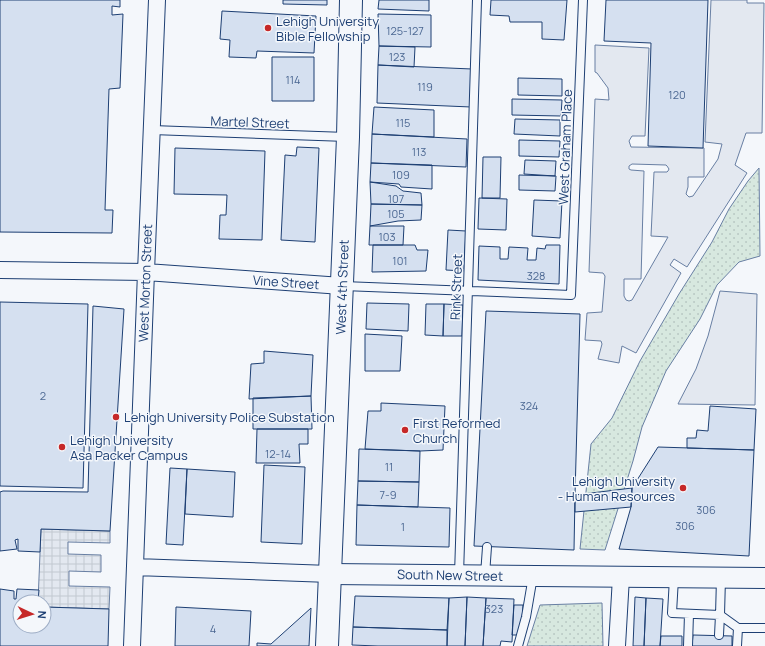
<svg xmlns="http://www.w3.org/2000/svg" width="765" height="646" viewBox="0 0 765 646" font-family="Manrope,sans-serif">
  <defs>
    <pattern id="park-dots" width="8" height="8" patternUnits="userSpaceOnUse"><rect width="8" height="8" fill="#d7e8df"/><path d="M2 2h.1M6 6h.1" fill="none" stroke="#b8c8c3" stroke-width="1.8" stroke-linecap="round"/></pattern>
    <pattern id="plaza-grid" width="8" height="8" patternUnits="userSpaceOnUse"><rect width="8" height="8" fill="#e3e8f0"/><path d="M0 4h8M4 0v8" fill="none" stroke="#c2c8d1"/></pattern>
  </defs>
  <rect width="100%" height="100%" fill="#f4f7fb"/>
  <path fill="url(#park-dots)" stroke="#687fa3" d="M759,168L760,256L739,262L717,285L700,319L666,371L642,427L633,461L605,550L580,549L591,444L612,418L640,361L679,294L712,242L729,209L748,181Z
    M602,603L603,646H527L540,605Z"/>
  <path fill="#e3e8f0" stroke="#687fa3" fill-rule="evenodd" d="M711,0H747V3H764L762,133H746L735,165L747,173L687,267L674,259L670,265L681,273L636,353L622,346L619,363L598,359L602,344L601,341L585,340L587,313L602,312L605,276L603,273L589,272L595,99L609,100L608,88L597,73L595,72V45L649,48L645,136H632L629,141L631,147L704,148V177H688V187L686,194L689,197L693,196L718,159L722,144L705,142ZM632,164L666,165L667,166L669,169L668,171L667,172H654L651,236L668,237L632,300L629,301L626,300L624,296V279H641L644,171L631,170L629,169V166Z
    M720,291L757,294L755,405L678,404L696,369L708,336Z"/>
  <path fill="url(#plaza-grid)" stroke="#687fa3" d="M41,529L110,531V543L68,542V554L101,555V572L69,571V586L110,587L109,609L44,607V602H38Z"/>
  <path fill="#d5e0f0" stroke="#1d3f73" d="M0,0H120V7L112,6V15L123,14L120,88L109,89L105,210H113L112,233L0,232Z
    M283,0H327V5L283,4Z
    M379,0H429V11L378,9Z
    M491,0H567L564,40L542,39V22H510L509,16L490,15Z
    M606,0H708L703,148L648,146L651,43L604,41Z
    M222,11L316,16L314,53L257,51L256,58L229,57L230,40L220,39Z
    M378,14L431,15V47L379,46Z
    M379,46L415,47L414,67L378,65Z
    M272,57H314V101H272Z
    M378,65L472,69L471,107L377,103Z
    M518,78L562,79V96L518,95Z
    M512,99L562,100L561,116L512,115Z
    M374,107L434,110V137L372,134Z
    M515,119L560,120V136L514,134Z
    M372,134L467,139L466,167L371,163Z
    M519,140L560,141L559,157L519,156Z
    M297,147L319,148L315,242L281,240L285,155L296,156Z
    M175,148L265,151L262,240L219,239L220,215H226L227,195L174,194Z
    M483,157H501L500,198H482Z
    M525,160L556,161L555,176L524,174Z
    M371,163L432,165V189L401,187L399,184L370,182Z
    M519,175L556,176L555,191L519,190Z
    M370,182L396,186L403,191L421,193L422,205L371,204Z
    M479,198L507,199L506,230L478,229Z
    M534,200L562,201L560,238L532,236Z
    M371,204L422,205L421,220L398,221L370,226Z
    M370,226H404L403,245H369Z
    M448,230L466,231L464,271L446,270Z
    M373,245H415L417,250H428L426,271L372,272Z
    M546,245H560L559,284L478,280L479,246L500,247V259H508L509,247L528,248L527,260H536L537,248L545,249Z
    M0,302L88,304L83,488L0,486Z
    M367,303L409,304L408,331L366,329Z
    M426,304H444L443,336L425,335Z
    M444,304L463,305L462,336H443Z
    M93,306L124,309L110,531L41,529L40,552L18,551V539L15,540L17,549L0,551V492L3,491L88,492Z
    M486,311L580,314L575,495L574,550L474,546Z
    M365,334L402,336L400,371H365Z
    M264,351L313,355L311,396L249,399L251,364L264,363Z
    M311,396L312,429H253V398Z
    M381,403L445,406L443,450L420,451L365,449L368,411H381Z
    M710,406L756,409L754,450L687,448V438H696L697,430L708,431Z
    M257,429H308V444H299L300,463H256Z
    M658,447L754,450L749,556L619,549L631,507L632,488Z
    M359,449L420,451L419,482L358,481Z
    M264,465L305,467L302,544L261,542Z
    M170,468L187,469L183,545L166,544Z
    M187,469L235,472L233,517L185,514Z
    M358,481L419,482L418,507L357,505Z
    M632,488L631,507L575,512V495Z
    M357,505L450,508L449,547L356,545Z
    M0,589L14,591V599H16L17,589L39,590L38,602H20V626H44V607L109,609L108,646H0Z
    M355,596L449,598L447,630L353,627Z
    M467,597L486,598L483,646H465Z
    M467,597L465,646H447L449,598Z
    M635,597L646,598L644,646H633Z
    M486,598L514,599L512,642L501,641L500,646H483Z
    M646,598L663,599L660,646H644Z
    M514,605H523L521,635H512Z
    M176,607L251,611L249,646H175Z
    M311,608L309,646H257V643L271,644Z
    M353,627L447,630V646H378L352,645Z
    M693,635L732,636V646H692Z
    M661,636H682V646H660Z"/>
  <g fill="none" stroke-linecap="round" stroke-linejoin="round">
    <g stroke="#1d3f73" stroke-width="10">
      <path id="service" d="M152,130L347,137
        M343,286L571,295L583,0
        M459,575L477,0
        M485,575L487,547
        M674,578L672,613L720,615L719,635
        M721,578L720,615L738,628L737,646
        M738,628H765
        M518,646L526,617L533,576
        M688,646L689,614"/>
    </g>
    <g stroke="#1d3f73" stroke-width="18">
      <path id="minor" d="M0,270L146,272L342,286
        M135,567L330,574
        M132,646L146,272L157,0
        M617,646L621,577"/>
    </g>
    <g stroke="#1d3f73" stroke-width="22">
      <path id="tertiary" d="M330,574L765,578"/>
    </g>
    <g stroke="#1d3f73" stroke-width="24">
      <path id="secondary" d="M327,646L348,137L351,0"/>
    </g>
    <use href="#service" stroke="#f4f7fb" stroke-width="8"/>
    <use href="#minor" stroke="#f4f7fb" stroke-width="16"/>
    <use href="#tertiary" stroke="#f4f7fb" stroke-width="20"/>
    <use href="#secondary" stroke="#f4f7fb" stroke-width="22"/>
  </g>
  <g fill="#c62828" stroke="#f4f7fb" stroke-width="1.5">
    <circle cx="268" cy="28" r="4"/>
    <circle cx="116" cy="417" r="4"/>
    <circle cx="405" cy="430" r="4"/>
    <circle cx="62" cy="447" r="4"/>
    <circle cx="683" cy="488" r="4"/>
  </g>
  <g text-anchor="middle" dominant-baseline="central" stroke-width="3" stroke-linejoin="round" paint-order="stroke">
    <g font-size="11" fill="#4b6792">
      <text x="405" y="30">125-127</text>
      <text x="397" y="56">123</text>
      <text x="293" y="79">114</text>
      <text x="425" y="86">119</text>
      <text x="677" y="94">120</text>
      <text x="403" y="122">115</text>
      <text x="419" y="151">113</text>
      <text x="401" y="174">109</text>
      <text x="396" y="198">107</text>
      <text x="396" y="213">105</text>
      <text x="387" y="236">103</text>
      <text x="400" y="260">101</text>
      <text x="536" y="275">328</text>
      <text x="43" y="395">2</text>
      <text x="529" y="405">324</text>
      <text x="278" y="453">12-14</text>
      <text x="389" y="466">11</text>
      <text x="388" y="494">7-9</text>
      <text x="706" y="509">306</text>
      <text x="685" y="525">306</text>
      <text x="403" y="526">1</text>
      <text x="494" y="608">323</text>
      <text x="213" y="628">4</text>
    </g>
    <g font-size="13" fill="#1d3f73" stroke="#f4f7fb" text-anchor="start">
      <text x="276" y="21">Lehigh University<tspan x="276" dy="15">Bible Fellowship</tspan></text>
      <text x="124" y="417">Lehigh University Police Substation</text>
      <text x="413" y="423">First Reformed<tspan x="413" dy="15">Church</tspan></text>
      <text x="70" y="440">Lehigh University<tspan x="70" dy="15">Asa Packer Campus</tspan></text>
      <text x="675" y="481" text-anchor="end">Lehigh University<tspan x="675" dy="15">- Human Resources</tspan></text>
    </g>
    <g font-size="13" fill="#1d3f73" stroke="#f4f7fb">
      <text transform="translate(250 122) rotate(2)">Martel Street</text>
      <text transform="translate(565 147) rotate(-88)">West Graham Place</text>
      <text transform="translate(286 282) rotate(4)">Vine Street</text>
      <text transform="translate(145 283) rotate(-88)">West Morton Street</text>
      <text transform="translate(342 287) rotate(-88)">West 4th Street</text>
      <text transform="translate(456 287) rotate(-88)">Rink Street</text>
      <text transform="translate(450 575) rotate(1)">South New Street</text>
    </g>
  </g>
  <g transform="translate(32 614) rotate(94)"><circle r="19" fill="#f4f7fb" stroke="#9eadc5"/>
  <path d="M0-3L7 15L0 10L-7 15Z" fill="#c62828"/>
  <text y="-6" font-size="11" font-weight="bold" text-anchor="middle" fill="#1d3f73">N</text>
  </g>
</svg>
